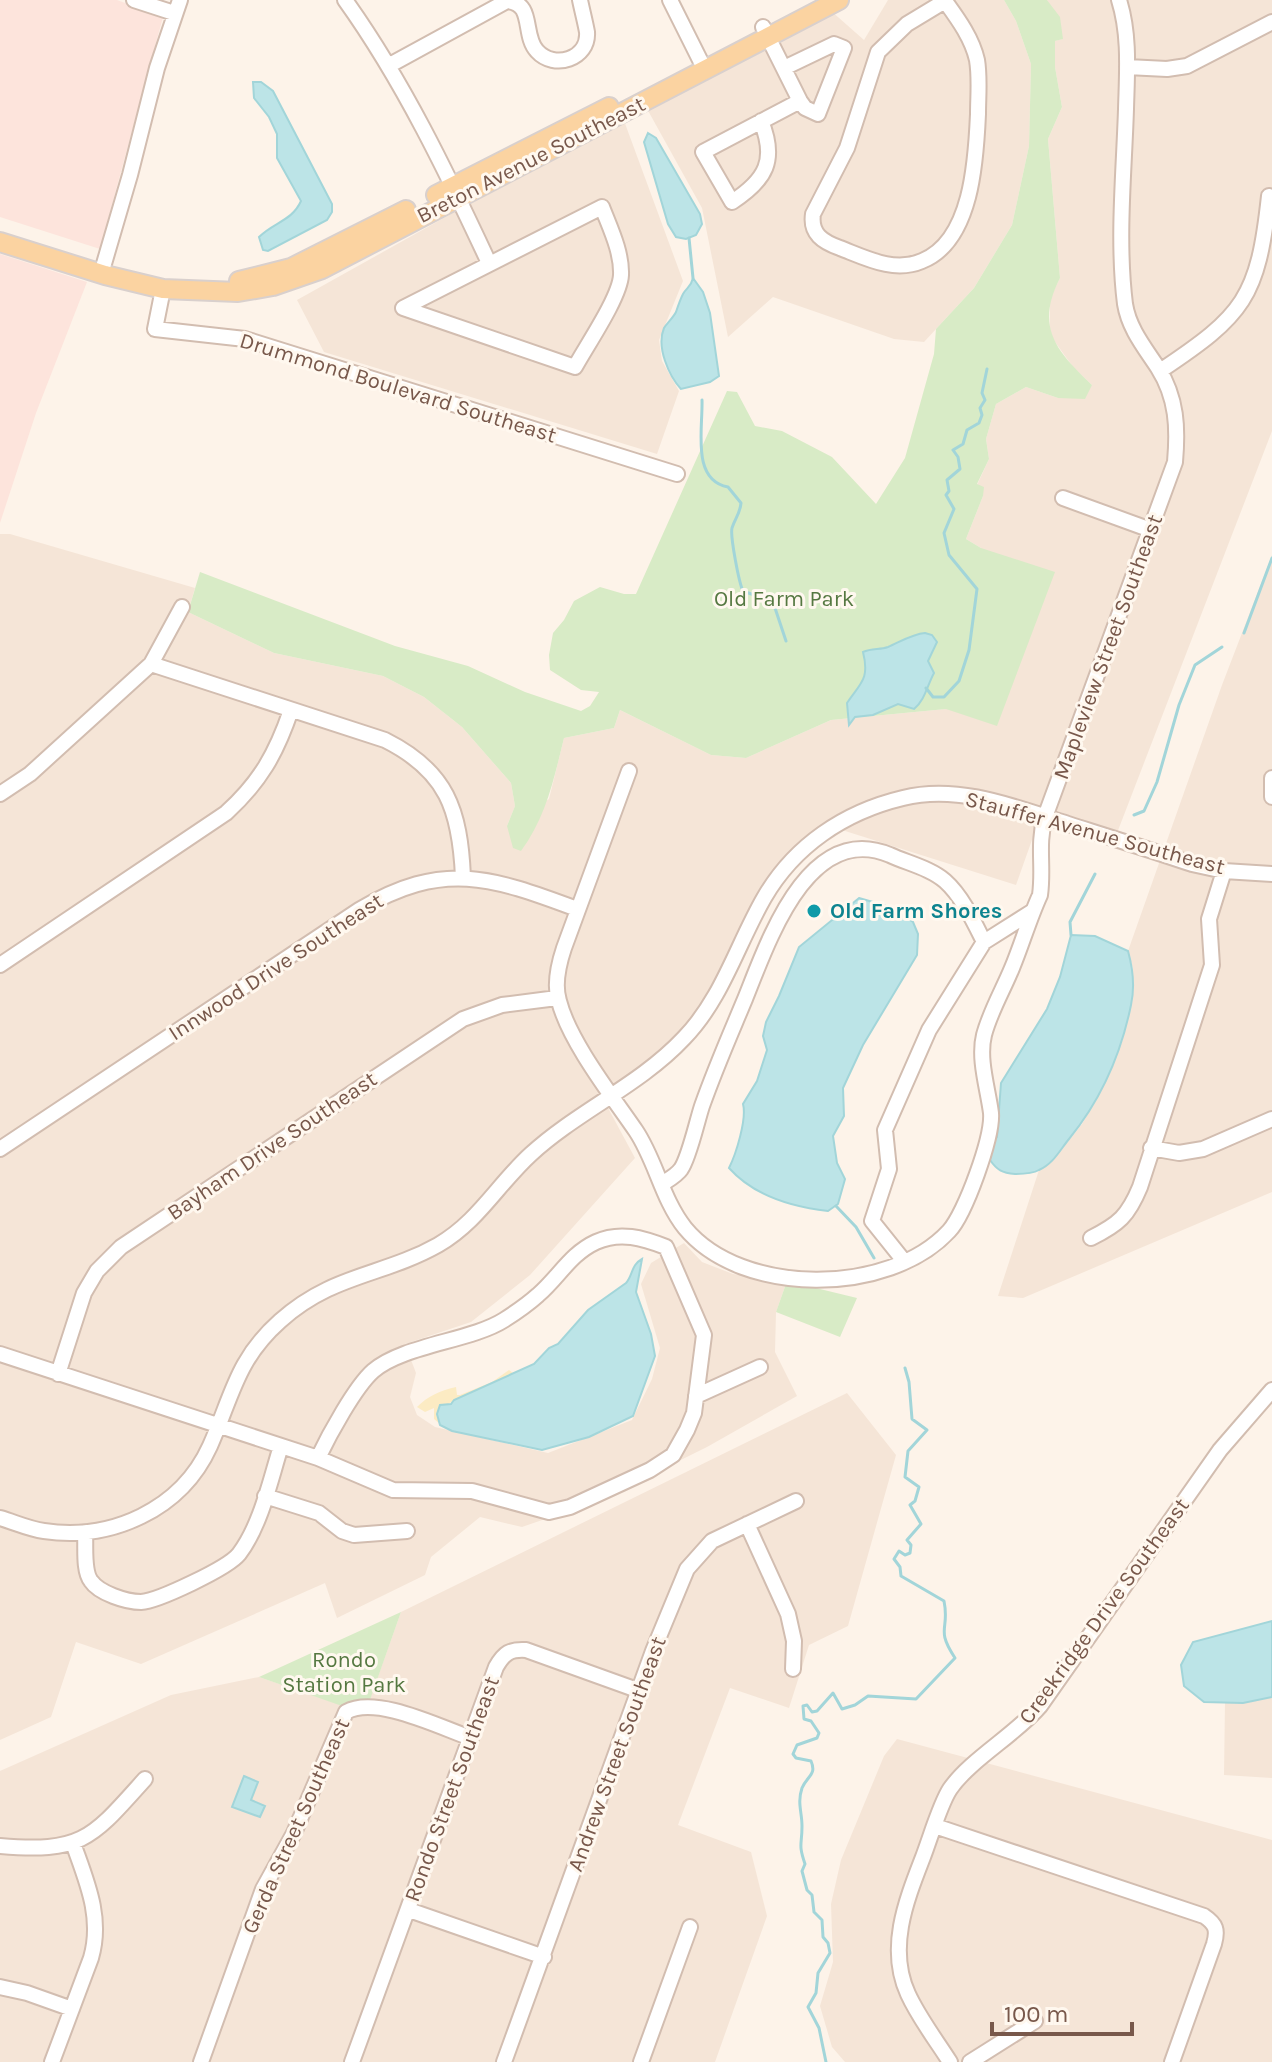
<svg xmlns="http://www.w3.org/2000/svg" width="1272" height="2062" viewBox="0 0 1272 2062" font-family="Karla,sans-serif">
  <rect width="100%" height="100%" fill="#fdf3e9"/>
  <path fill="#f5e5d7" d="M888,0H1004L1016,21L1031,64L1029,146L1012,225L974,288L924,342L894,339L773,297L728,337L702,208L646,107L830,10L864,40Z
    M1047,0H1272V431L1117,833L1044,806L1016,885L823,824L797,844L757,895L718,976L696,1013L666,1048L601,1095L635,1158L530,1275L471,1322L405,1344L416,1373L410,1397L417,1415L435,1427L548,1453L632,1420L652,1379L660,1348L641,1284L651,1263L684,1243L702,1262L733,1274L787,1281L776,1312L775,1352L797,1396L707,1447L600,1500L522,1527L480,1517L431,1557L425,1575L337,1618L325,1583L141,1664L76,1642L51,1717L0,1740V534H10L195,588L188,612L274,653L383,676L424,697L462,727L511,783L515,806L507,826L549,799L564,738L614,728L620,710L711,755L746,758L831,720L946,709L981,548L966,539L983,496L977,485L989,459L986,439L996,404L1026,387L1058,398L1092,385L1073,367L1050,335V298L1060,278L1048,139L1062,107L1055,67V41L1062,39Z
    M623,118L683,281L659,340L662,361L679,391L657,454L324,352L297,300Z
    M1272,555V1192L1023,1298L998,1296L1039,1170L1055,1158L1082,1124L1098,1097L1122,1042L1132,1003L1133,969L1128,951L1222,685Z
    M847,1393L896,1455L848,1626L809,1645L789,1708L730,1688L678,1825L751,1852L767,1916L715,2062H0V1771L171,1695L259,1677L365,1713L401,1612Z
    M1272,1697V1778L1224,1775L1225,1702L1243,1703Z
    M897,1739L1272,1840V2062H845L832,2047L820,2006L833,1962L831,1904L841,1860L884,1756Z"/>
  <path fill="#fde4dc" d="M0,0H117L163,17L100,249L0,217Z
    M0,254L87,282L36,413L0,523Z"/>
  <path fill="#d8ebc6" d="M1004,0H1047L1060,17L1063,39L1055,41V67L1062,107L1048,139L1060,278C1035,327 1056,351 1092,385L1085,399L1058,398L1026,387L996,404L986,439L989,459L977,484L984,487L983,496L966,539L981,548L1055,572L997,726L946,709L831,720L746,758L711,755L620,710L614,728L564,738C554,779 546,817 521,851L513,848L507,826L515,806L511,783L462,727L424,697L383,676L274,653L188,612L200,572L395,646L468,666L525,692L581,711L590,706L599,692L581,690L550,670L549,655L553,633L564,620L574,601L600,587L624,594H636L727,391L737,392L755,426L782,431L832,457L876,504L905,458L934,354L936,329L974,288L1012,225L1029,146L1031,64L1016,21Z
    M787,1281L857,1298L840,1337L776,1312Z
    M401,1612L365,1714L259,1677Z"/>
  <path fill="#fcebc3" d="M509,1370L513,1373L495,1383L454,1400L437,1412L440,1424L434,1419V1408L425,1412L417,1407C428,1396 439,1391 456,1387L457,1395H460L492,1382Z"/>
  <path fill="#bce4e7" stroke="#a2d5d9" stroke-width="2" d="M253,82H261L273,91L332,204V212L327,220L268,251L263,250L259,237C274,222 292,221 301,201L277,158V134L269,117L254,98Z
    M648,133L656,138L700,214L702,224L696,235L686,239L676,237L668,224L644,142Z
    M693,278L703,292L710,313L719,376L710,382L681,389C669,376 656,347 664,328C667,323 673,318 676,312C678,306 680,300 683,294C687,287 691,287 693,278Z
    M925,633L932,635L937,642L928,661L934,673C927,686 925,700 914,709L898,704L873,715L855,717L849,725L847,703C860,683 870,680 863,652C872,648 880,650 888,647C900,642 912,634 925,633Z
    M859,898L890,907L913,922L918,934L917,955L863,1045L843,1088L844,1116L833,1136L837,1163L845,1179L838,1204L828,1211C792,1207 754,1196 729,1168C736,1154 747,1119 743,1104L757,1081L767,1050L763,1036L766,1022L779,996L799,947Z
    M1071,935L1095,936L1128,951C1133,969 1135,987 1131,1005C1121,1054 1100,1101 1069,1139C1060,1150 1053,1164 1039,1170C1032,1174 1023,1174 1015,1174C1002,1173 997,1170 990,1160L992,1144L997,1137L1001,1083L1047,1009L1060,977Z
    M642,1259L636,1292L651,1334L655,1356L633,1416L589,1437L542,1450L452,1431L440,1425L437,1414L440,1405L451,1404L454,1400L534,1364L549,1348L558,1344L588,1310L626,1283C633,1275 631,1265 642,1259Z
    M1272,1621V1697L1243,1703L1204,1702L1184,1686L1181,1665L1193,1642Z
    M244,1776L258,1782L251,1800L265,1806L260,1817L232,1807Z"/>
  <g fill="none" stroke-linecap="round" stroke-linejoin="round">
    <path stroke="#a2d5d9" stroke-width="3" d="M689,238L693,278
      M702,400C703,429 691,480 728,487L741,503C740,514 735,518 732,528C730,536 739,583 743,591L773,602L786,641
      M1244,633L1272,558
      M926,688L933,697H944L959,681L969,650L977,589L949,555L944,533L954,509L946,495L949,491L947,480L960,469L958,457L953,450L963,444L967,430L979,423L982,415L980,408L985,400L982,393L987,369
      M1134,815L1144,811L1157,782L1179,705L1195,665L1222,647
      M1071,935L1070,922L1095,874
      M836,1206L856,1227L874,1258
      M826,2062L819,2028L808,2007L816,1993L818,1973L830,1953L828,1943L823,1937L822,1920L814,1912L812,1895L807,1890L802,1871L805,1864C798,1843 802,1846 802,1826C802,1812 797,1803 802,1788C807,1776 817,1775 811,1761L796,1758L793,1754L797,1745L817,1738L819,1733L811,1721L804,1719L803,1706L807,1705L812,1712L817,1711L833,1693L842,1709L855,1705L868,1696L916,1699L955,1658C935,1628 950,1630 944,1601L901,1576L900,1567L894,1559L899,1551L905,1555L910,1553L911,1545L907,1540L921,1524L910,1505L915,1501L919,1487L905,1477L908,1451L927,1430L912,1419L909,1382L905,1368"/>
    <g stroke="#d2bdb0" stroke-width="18">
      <path id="minor" d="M134,0L174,13
        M345,0C403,81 447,173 489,263
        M670,0L705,70
        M945,1C958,19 972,38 977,60C980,78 978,96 978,114C976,160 972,241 922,261C894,273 866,258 840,248C823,242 810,234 813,214L847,148L878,52L907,24Z
        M763,27L800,101L805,108L818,114L844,48L834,44L784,68
        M388,66L507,1C535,3 522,35 537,51C554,70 589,59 587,32C585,21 582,10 580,0
        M1127,67L1167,69L1187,66L1272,22
        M761,121C777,160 766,180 732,202L703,152L800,101
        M602,207C610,228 622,252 621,275C620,297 587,345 575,367L403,308Z
        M101,274L130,175L157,68L180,0
        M163,289L155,329L245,339L677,474
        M1160,371C1244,315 1258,298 1269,196
        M1063,498L1151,530
        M151,664L385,740C447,771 460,810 463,877
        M629,771L564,948C559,963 554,985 559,1001C569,1041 612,1096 636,1131C656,1161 662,1199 685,1228C742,1297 889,1296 949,1231C965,1214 993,1137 991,1113C988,1089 978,1059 984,1035C990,1012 1003,990 1012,968C1022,944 1029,919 1040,895C1044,867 1037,845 1045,817L1175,462C1178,428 1177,398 1158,368C1145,348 1129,329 1125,304C1117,240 1124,173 1126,109C1127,72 1130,35 1119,0
        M1272,778V797
        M0,794L30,774L151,664L182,607
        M0,965L226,813C260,782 276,754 291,710
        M1151,1148L1179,1153L1203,1149L1272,1119
        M0,1149L359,910C443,860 491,877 577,909
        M662,1184C668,1180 677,1175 681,1169C689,1158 697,1121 702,1106C715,1069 730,1035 745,999C768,942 808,821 890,855C907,863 930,868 945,881C962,896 974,922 984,942
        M1091,1238C1119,1224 1128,1216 1140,1187L1212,965L1209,919L1224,871
        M904,1261L872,1221L889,1169L885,1130L929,1030L984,942L1033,911
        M0,1354L318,1458L393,1490L472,1491L549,1512L570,1507L650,1470L673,1455L687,1430L694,1413L704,1335L666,1247
        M58,1374L84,1293L97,1271L121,1247L463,1019L502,1005L557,998
        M696,1396L760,1367
        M318,1458C329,1435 355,1387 373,1371C403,1345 471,1341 504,1320C515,1313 528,1304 538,1295C559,1277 570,1254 596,1242C620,1231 643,1238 666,1247
        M265,1496L319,1513L342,1531L354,1535L407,1531
        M0,1518C14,1522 29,1529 44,1531C111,1541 181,1510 210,1446C232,1397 236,1360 280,1321C332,1274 383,1276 438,1245C478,1222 498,1184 531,1154C578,1111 640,1085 684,1038C722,999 737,945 764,898C794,846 844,812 903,798C958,784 1015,807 1068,824C1109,837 1151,850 1192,864L1224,871L1272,874
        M747,1524L788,1614L794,1641L793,1669
        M85,1534C86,1547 83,1571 91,1581C99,1593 126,1602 141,1602C158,1601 228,1568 239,1554C261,1525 270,1481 281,1446
        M935,1826L1204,1916C1216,1924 1218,1930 1214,1944L1172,2062
        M0,1846C83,1853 92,1838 145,1779
        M409,1910L544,1957
        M0,1987L27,1993L72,2009
        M52,2062L91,1958C103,1917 86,1880 73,1843
        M201,2062L263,1889L294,1833L346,1712C376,1695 439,1727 471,1738
        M352,2062L496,1667C504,1653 510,1649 526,1650L640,1691
        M504,2062L653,1651L687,1569L712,1541L796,1501
        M641,2062L690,1927
        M950,2062C936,2040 919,2018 908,1994C887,1948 906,1901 923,1857C930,1839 940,1804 950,1789C970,1760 1015,1735 1040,1706L1220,1450L1272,1390
        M970,2062L1035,2021"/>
    </g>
    <g stroke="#d9d0cd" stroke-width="22">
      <path id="major" d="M436,195L609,107
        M0,242L105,275L163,289L238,292L273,286L322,269L839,0
        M239,281L291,268L406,210"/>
    </g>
    <use href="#minor" stroke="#fff" stroke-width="14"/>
    <use href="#major" stroke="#fbd3a1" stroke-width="18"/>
  </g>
  <circle fill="#0f9aa8" stroke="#fff8ef" stroke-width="3" cx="814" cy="911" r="8"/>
  <g text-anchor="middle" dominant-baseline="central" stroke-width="6" stroke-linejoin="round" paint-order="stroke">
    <g font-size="22" fill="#78584b" stroke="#fff8ef">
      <text transform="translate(531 160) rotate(-27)">Breton Avenue Southeast</text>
      <text transform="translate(398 388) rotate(17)">Drummond Boulevard Southeast</text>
      <text transform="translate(1108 647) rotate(-70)">Mapleview Street Southeast</text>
      <text transform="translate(1095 833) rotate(15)">Stauffer Avenue Southeast</text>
      <text transform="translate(276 967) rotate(-33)">Innwood Drive Southeast</text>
      <text transform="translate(272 1146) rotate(-34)">Bayham Drive Southeast</text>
      <text transform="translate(1104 1611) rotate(-54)">Creekridge Drive Southeast</text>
      <text transform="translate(617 1754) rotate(-70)">Andrew Street Southeast</text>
      <text transform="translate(452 1789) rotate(-70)">Rondo Street Southeast</text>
      <text transform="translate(296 1826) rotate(-66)">Gerda Street Southeast</text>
    </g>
    <g font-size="22" fill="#557841" stroke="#fff8ef">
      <text x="784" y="599">Old Farm Park</text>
      <text x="344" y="1660">Rondo<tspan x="344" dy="25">Station Park</tspan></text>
    </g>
    <g font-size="22" font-weight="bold" fill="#0d838f" stroke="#fff8ef" text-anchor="start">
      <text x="830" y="911">Old Farm Shores</text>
    </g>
  </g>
  <path d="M992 2022v12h140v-12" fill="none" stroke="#78584b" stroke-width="4"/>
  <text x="1004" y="2022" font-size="24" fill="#78584b" stroke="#fff8ef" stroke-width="6" paint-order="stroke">100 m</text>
</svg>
